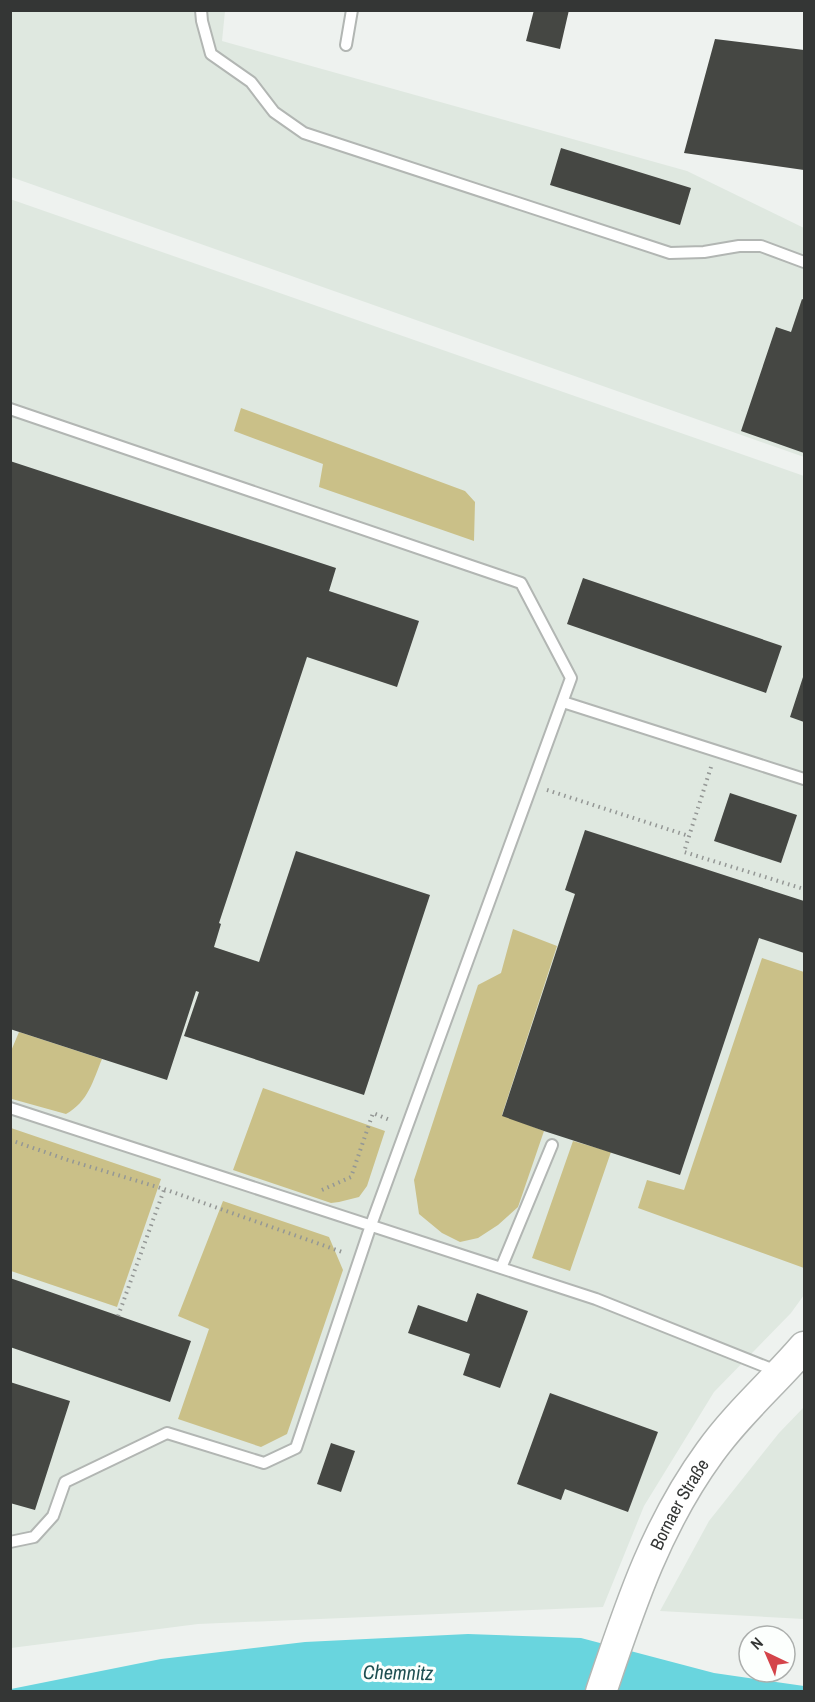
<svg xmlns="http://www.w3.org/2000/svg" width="815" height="1702" viewBox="0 0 815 1702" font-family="'Archivo Narrow',sans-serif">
  <rect width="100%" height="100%" fill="#eef2ef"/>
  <path fill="#dfe8e0" d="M11,10L225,11L222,41L687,171L804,228V457L11,177Z
    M10,199L804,476V1295L791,1313L714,1392L644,1506L603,1607L198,1624L11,1648Z
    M804,1407V1619L660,1611L709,1521L779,1433Z"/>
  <path fill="#cac088" d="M241,408L465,491L475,502L474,541L319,487L323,464L234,431Z
    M513,929L557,946L502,1115L544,1131L518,1207L498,1225L478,1238L460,1242L442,1233L419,1214L414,1180L478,985L501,973Z
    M762,958L804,972V1268L638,1208L647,1180L684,1190Z
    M19,1032L102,1059C93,1081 88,1102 66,1114L12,1099L11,1096V1051Z
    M263,1088L385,1131L367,1186L359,1197L339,1202L331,1203L233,1170Z
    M11,1128L161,1179L117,1307L11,1271Z
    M573,1141L611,1152L570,1271L532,1258Z
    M223,1201L329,1237L343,1270L287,1434L261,1447L178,1419L209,1329L178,1316Z"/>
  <path fill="#69d5de" d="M468,1634L581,1638L714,1673L804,1686V1692H11V1689L161,1659L305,1642Z"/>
  <path fill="#454743" d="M534,10H569L560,49L526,41Z
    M715,39L804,50V170L684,153Z
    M561,148L691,188L680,225L550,185Z
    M802,299L804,300V453L741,431L776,327L791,332Z
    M10,461L336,568L329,591L419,621L397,687L307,657L219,923L221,924L214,947L259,962L296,851L430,895L364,1095L184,1036L199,992L196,991L167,1080L10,1029Z
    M583,578L782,646L766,693L567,624Z
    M804,674V722L790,717Z
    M730,793L797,815L781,863L714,841Z
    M585,830L804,901V953L759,938L680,1175L544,1131L502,1116L575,894L565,890Z
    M10,1278L191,1341L170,1402L10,1347Z
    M477,1293L528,1311L500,1388L463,1375L470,1354L408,1333L418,1305L467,1322Z
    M10,1382L70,1401L35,1510L10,1503Z
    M550,1393L658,1432L628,1512L565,1489L561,1500L517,1484Z
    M331,1443L355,1451L341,1492L317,1484Z"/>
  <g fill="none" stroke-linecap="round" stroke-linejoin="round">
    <g stroke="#b2b6b3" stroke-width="14">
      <path id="service" d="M201,10L202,21L211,54L251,82L274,112L304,133L670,253L704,252L739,246H761L804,262
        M346,45L352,10
        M10,409L521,583L571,678L371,1225L296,1448L264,1463L167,1433L65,1482L53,1516L34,1537L10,1542
        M563,702L804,779
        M10,1108L596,1299L779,1372
        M501,1268L552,1145"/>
    </g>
    <g stroke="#b2b6b3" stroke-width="33">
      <g id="secondary">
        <path id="s1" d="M601,1692C630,1606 656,1526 710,1452C737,1414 774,1382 804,1347"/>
      </g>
    </g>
    <path stroke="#949795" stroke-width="4" stroke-dasharray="1.5 4.5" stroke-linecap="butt" d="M711,767L684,852L804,889
      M547,790L689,836
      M10,1140L71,1161L164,1189L345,1253
      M322,1190L351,1177L373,1113L390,1120
      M118,1316L164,1190"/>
    <use href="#service" stroke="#fff" stroke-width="10"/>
    <use href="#secondary" stroke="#fff" stroke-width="30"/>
  </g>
  <g text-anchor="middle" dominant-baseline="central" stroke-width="6" stroke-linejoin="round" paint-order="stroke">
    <g font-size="18" fill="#343635" stroke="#fcfffd">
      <text stroke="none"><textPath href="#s1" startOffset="204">Bornaer Straße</textPath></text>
    </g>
    <g font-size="20" font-style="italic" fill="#1e4f52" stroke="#fcfffd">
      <text transform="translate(398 1672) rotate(1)">Chemnitz</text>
    </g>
  </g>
  <rect width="815" height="1702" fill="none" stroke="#343635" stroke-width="24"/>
  <g transform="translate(767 1654) rotate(316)"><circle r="28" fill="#fcfffd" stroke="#acafad" stroke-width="1.5"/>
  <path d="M0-4.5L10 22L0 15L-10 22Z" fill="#d4444a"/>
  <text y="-9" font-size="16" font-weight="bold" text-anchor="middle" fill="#343635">N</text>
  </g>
</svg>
